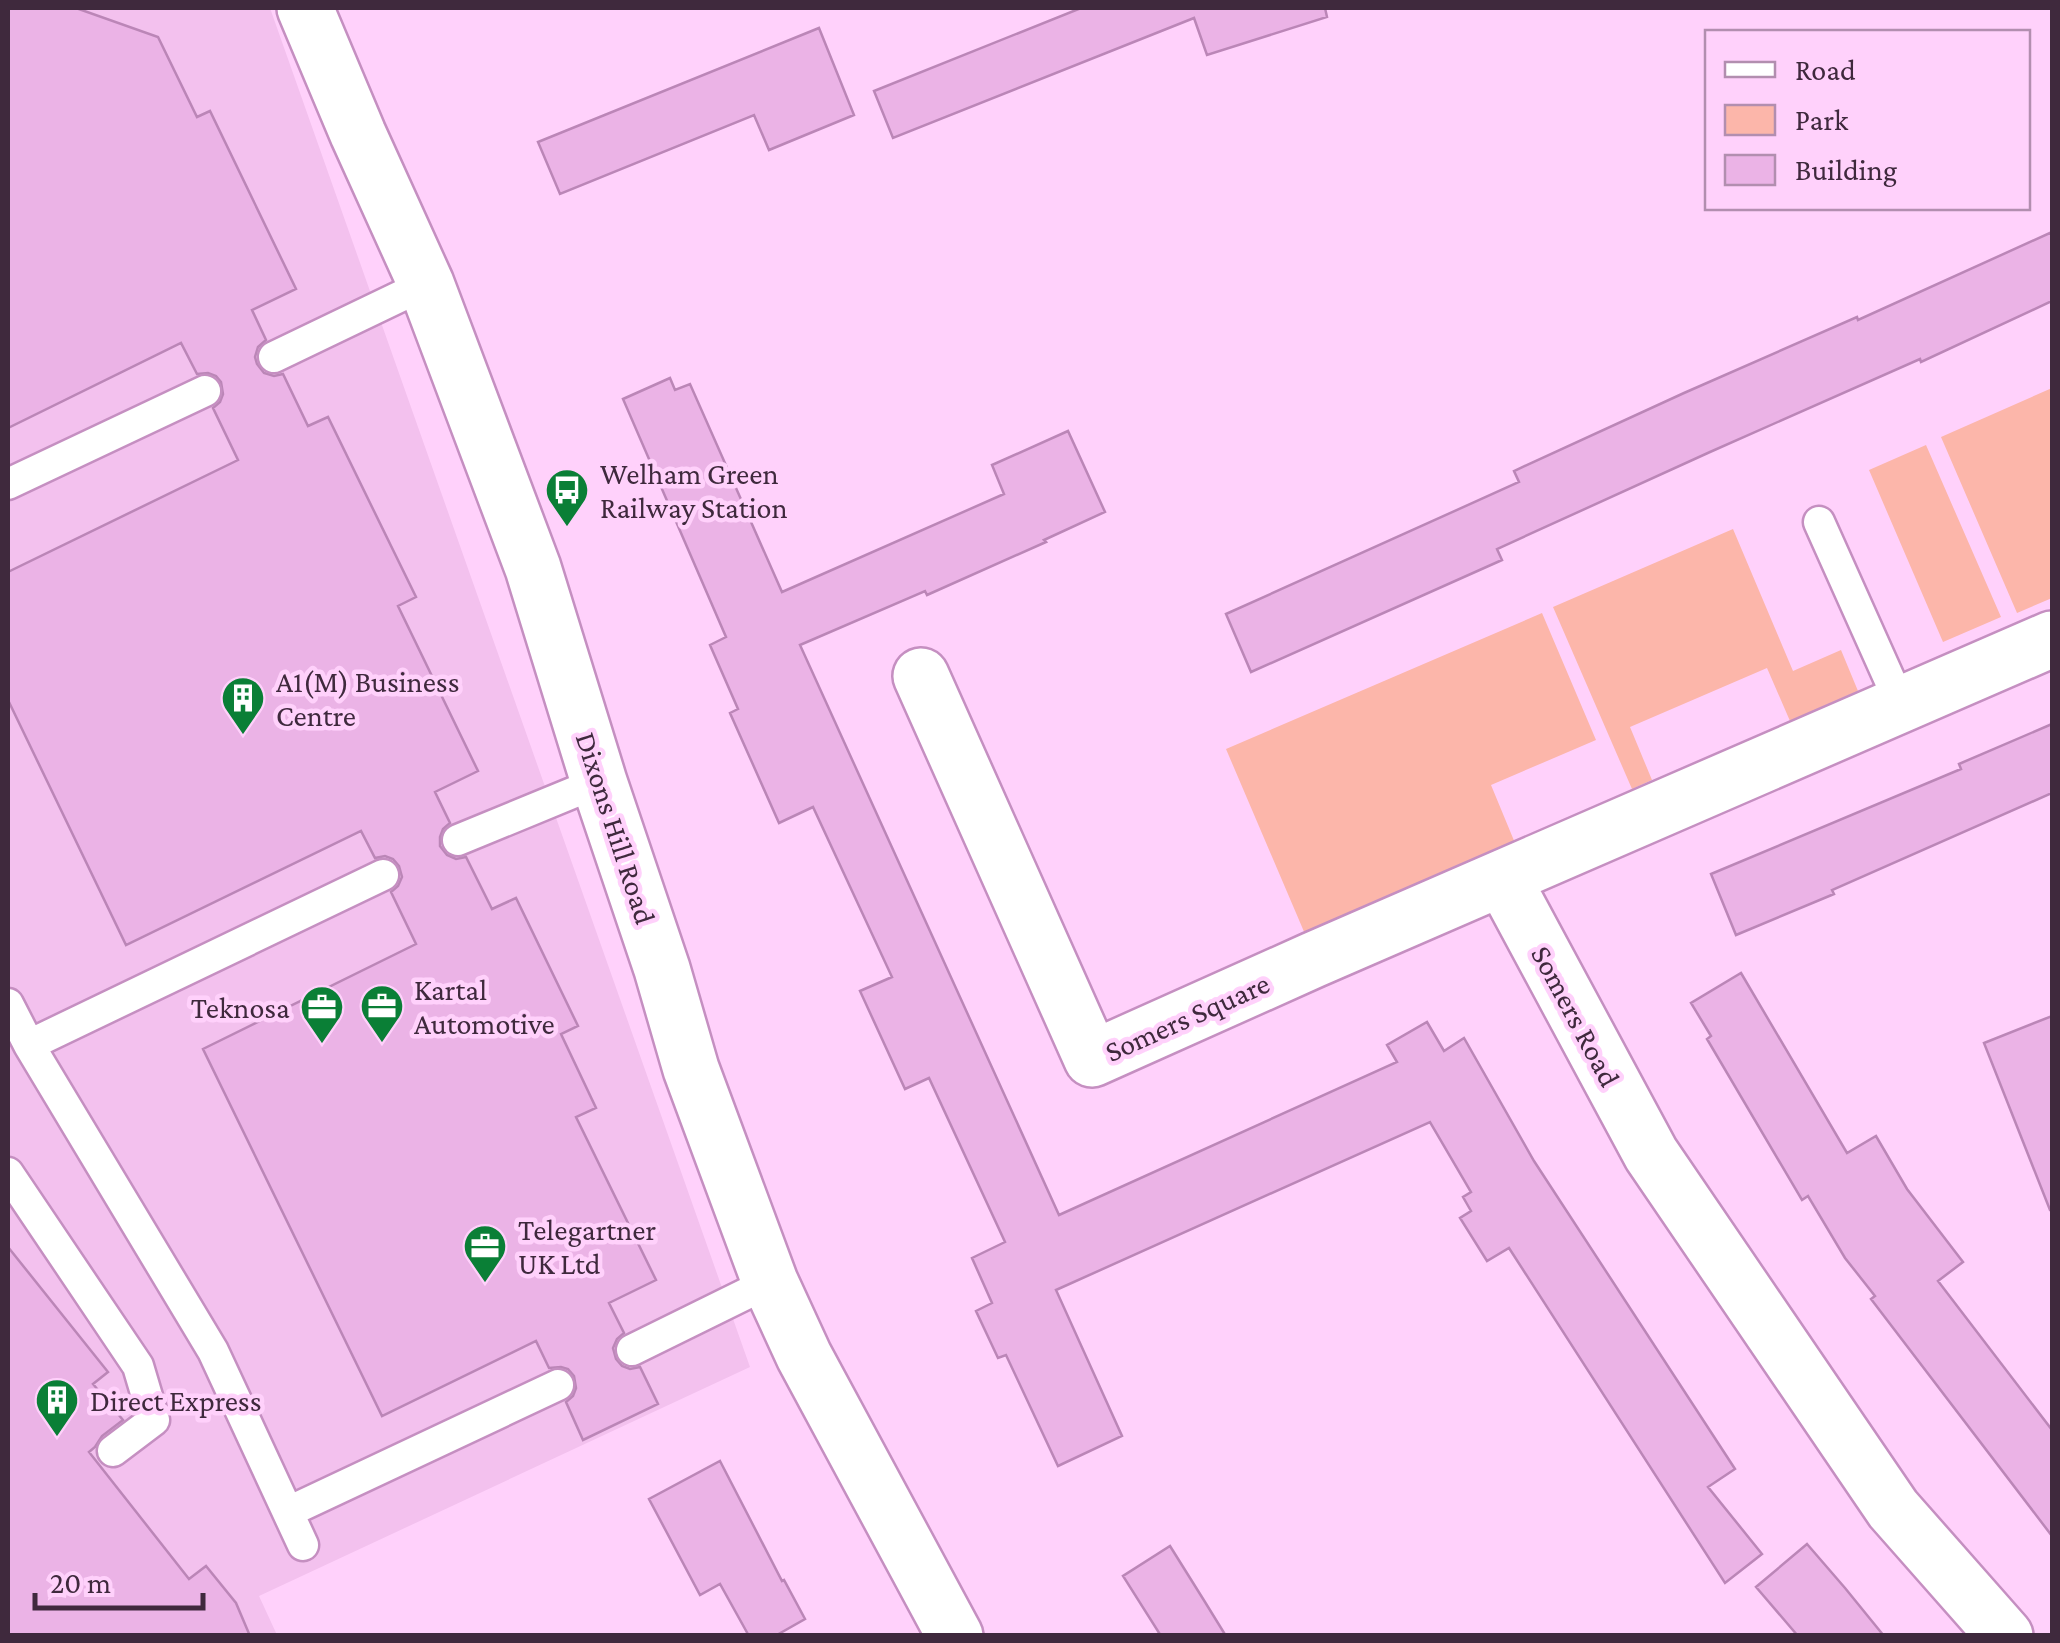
<svg xmlns="http://www.w3.org/2000/svg" width="2060" height="1643" viewBox="0 0 2060 1643" font-family="'Crimson Pro',serif">
  <rect width="100%" height="100%" fill="#ffd1fb"/>
  <path fill="#f3c1ee" d="M8,8H270L750,1367L259,1596L277,1635L8,1636Z"/>
  <path fill="#fcb6aa" d="M2052,388V598L2017,613L1941,437Z
    M1926,445L2001,617L1943,642L1869,470Z
    M1733,529L1793,671L1841,650L1858,691L1790,721L1767,668L1630,727L1652,780L1632,789L1553,607Z
    M1542,613L1596,740L1491,785L1515,843L1305,934L1226,749Z"/>
  <path fill="#ebb3e6" stroke="#bb86b7" stroke-width="2.5" d="M8,8H76L158,37L197,117L210,111L296,289L252,310L266,340L258,347L255,357L257,364L264,373L274,376L283,374L308,426L328,417L416,597L398,606L478,771L435,792L450,823L443,829L440,837V846L447,855L456,859L466,857L492,909L516,898L578,1026L561,1034L596,1108L576,1117L656,1280L609,1303L624,1333L617,1339L613,1348L616,1359L622,1366L630,1369L640,1367L658,1404L583,1440L566,1402L573,1396L576,1388L574,1376L568,1369L561,1367L549,1368L536,1341L382,1416L203,1049L416,944L391,892L398,886L402,877L399,866L393,859L385,856L375,858L361,831L126,945L8,700V572L238,460L213,408L220,402L223,394L221,382L216,376L208,373L197,374L181,343L8,428Z
    M1081,8H1325L1327,17L1207,55L1194,18L893,138L874,91Z
    M819,28L854,115L769,150L754,115L560,194L538,142Z
    M2052,232V301L1921,362L1920,359L1710,452L1497,549L1502,560L1251,672L1226,614L1519,482L1514,471L1684,393L1857,317L1858,320Z
    M670,378L675,390L690,384L782,592L1004,494L992,465L1068,431L1105,512L1044,540L1046,542L927,595L925,591L800,645L1059,1215L1397,1062L1387,1045L1427,1022L1444,1051L1464,1038L1534,1161L1735,1469L1708,1487L1762,1554L1725,1583L1509,1248L1487,1261L1460,1218L1471,1211L1463,1197L1471,1192L1430,1122L1056,1290L1122,1436L1058,1466L1006,1355L998,1358L976,1311L992,1303L972,1258L1005,1242L929,1078L905,1089L860,991L892,977L813,807L779,823L730,713L738,709L710,645L726,637L623,399Z
    M2052,724V793L1832,890L1834,894L1736,935L1711,874L1961,769L1959,764Z
    M1741,973L1847,1153L1876,1136L1907,1189L1963,1262L1938,1281L2052,1430V1536L1871,1299L1875,1296L1845,1258L1808,1196L1802,1200L1707,1039L1711,1036L1691,1003Z
    M2052,1016V1210H2050L1984,1043Z
    M8,1247L108,1372L93,1384L123,1420L102,1436L95,1447L89,1452L189,1579L206,1566L236,1603L250,1636H8Z
    M720,1461L782,1581L784,1580L805,1619L775,1636H749L720,1584L700,1595L649,1499Z
    M1807,1544L1845,1588L1884,1636H1798L1756,1587Z
    M1170,1546L1205,1602L1226,1636H1161L1123,1576Z"/>
  <g fill="none" stroke-linecap="round" stroke-linejoin="round">
    <g stroke="#c58fc1" stroke-width="35">
      <path id="lane" d="M274,357L426,284
        M8,484L205,391
        M1819,522L1901,705
        M458,840L599,782
        M8,1004L29,1045L213,1351L303,1545
        M29,1045L383,875
        M8,1173L138,1366L154,1420L113,1451
        M632,1350L770,1282
        M288,1512L558,1385"/>
    </g>
    <g stroke="#c58fc1" stroke-width="60">
      <path id="street" d="M921,676L1092,1059L1313,960L2052,639
        M1503,879L1651,1154L1893,1509L2005,1636"/>
    </g>
    <g stroke="#c58fc1" stroke-width="60">
      <path id="secondary" d="M305,8L358,134L426,284L533,568L599,782L662,969L691,1069L770,1282L804,1356L955,1636"/>
    </g>
    <use href="#lane" stroke="#fff" stroke-width="30"/>
    <use href="#street" stroke="#fff" stroke-width="55"/>
    <use href="#secondary" stroke="#fff" stroke-width="55"/>
  </g>
  <defs>
    <g id="bus-pin" transform="scale(2.25)"><path d="M0 17L-7.5 6A9.5 9.5 0 1 1 7.5 6Z" fill="#0a7f36" stroke="#ffd1fb"/><path d="M-5-6H5V4H4V6H2V4H-2V6H-4V4H-5ZM-3.5-4V0h7V-4ZM-3.5 1.2v1.5H-2V1.2ZM2 1.2v1.5H3.5V1.2Z" fill="#fff"/></g>
    <g id="building-pin" transform="scale(2.25)"><path d="M0 17L-7.5 6A9.5 9.5 0 1 1 7.5 6Z" fill="#0a7f36" stroke="#ffd1fb"/><path d="M-4-6H4V6H1V3H-1V6H-4ZM-2.5-4.3h1.7v1.8h-1.7ZM.8-4.3h1.7v1.8H.8ZM-2.5-1h1.7V.8h-1.7ZM.8-1h1.7V.8H.8Z" fill="#fff"/></g>
    <g id="office-pin" transform="scale(2.25)"><path d="M0 17L-7.5 6A9.5 9.5 0 1 1 7.5 6Z" fill="#0a7f36" stroke="#ffd1fb"/><path d="M-6-3h4V-5.5h4V-3h4V5H-6ZM-1-4.5V-3h2v-1.5ZM-6 0V1H6V0Z" fill="#fff"/></g>
  </defs>
  <g fill-rule="evenodd">
    <use href="#bus-pin" x="567" y="490"/>
    <use href="#building-pin" x="243" y="698"/>
    <use href="#office-pin" x="382" y="1006"/>
    <use href="#office-pin" x="322" y="1007"/>
    <use href="#office-pin" x="485" y="1246"/>
    <use href="#building-pin" x="57" y="1400"/>
  </g>
  <g text-anchor="middle" dominant-baseline="central" stroke-width="9" stroke-linejoin="round" paint-order="stroke">
    <g font-size="30" fill="#3f293d" stroke="#ffd1fb" text-anchor="start">
      <text x="600" y="473">Welham Green<tspan x="600" dy="34">Railway Station</tspan></text>
      <text x="276" y="681">A1(M) Business<tspan x="276" dy="34">Centre</tspan></text>
      <text x="414" y="989">Kartal<tspan x="414" dy="34">Automotive</tspan></text>
      <text x="290" y="1007" text-anchor="end">Teknosa</text>
      <text x="518" y="1229">Telegartner<tspan x="518" dy="34">UK Ltd</tspan></text>
      <text x="90" y="1400">Direct Express</text>
    </g>
    <g font-size="30" fill="#3f293d" stroke="#ffd1fb">
      <text transform="translate(616 828) rotate(72)">Dixons Hill Road</text>
      <text transform="translate(1576 1016) rotate(62)">Somers Road</text>
      <text transform="translate(1187 1017) rotate(-24)">Somers Square</text>
    </g>
  </g>
  <rect width="2060" height="1643" fill="none" stroke="#3f293d" stroke-width="20"/>
  <rect x="1705" y="30" width="325" height="180" fill="#ffd1fb" stroke="#b28eaf" stroke-width="2.5"/>
  <rect x="1725" y="62" width="50" height="15" fill="#ffffff" stroke="#b28eaf" stroke-width="2.5"/>
  <text x="1795" y="80" font-size="30" fill="#3f293d">Road</text>
  <rect x="1725" y="105" width="50" height="30" fill="#fcb6aa" stroke="#b28eaf" stroke-width="2.5"/>
  <text x="1795" y="130" font-size="30" fill="#3f293d">Park</text>
  <rect x="1725" y="155" width="50" height="30" fill="#ebb3e6" stroke="#b28eaf" stroke-width="2.5"/>
  <text x="1795" y="180" font-size="30" fill="#3f293d">Building</text>
  <path d="M35 1593v15h168v-15" fill="none" stroke="#3f293d" stroke-width="5"/>
  <text x="50" y="1593" font-size="30" fill="#3f293d" stroke="#ffd1fb" stroke-width="8" paint-order="stroke">20 m</text>
</svg>
